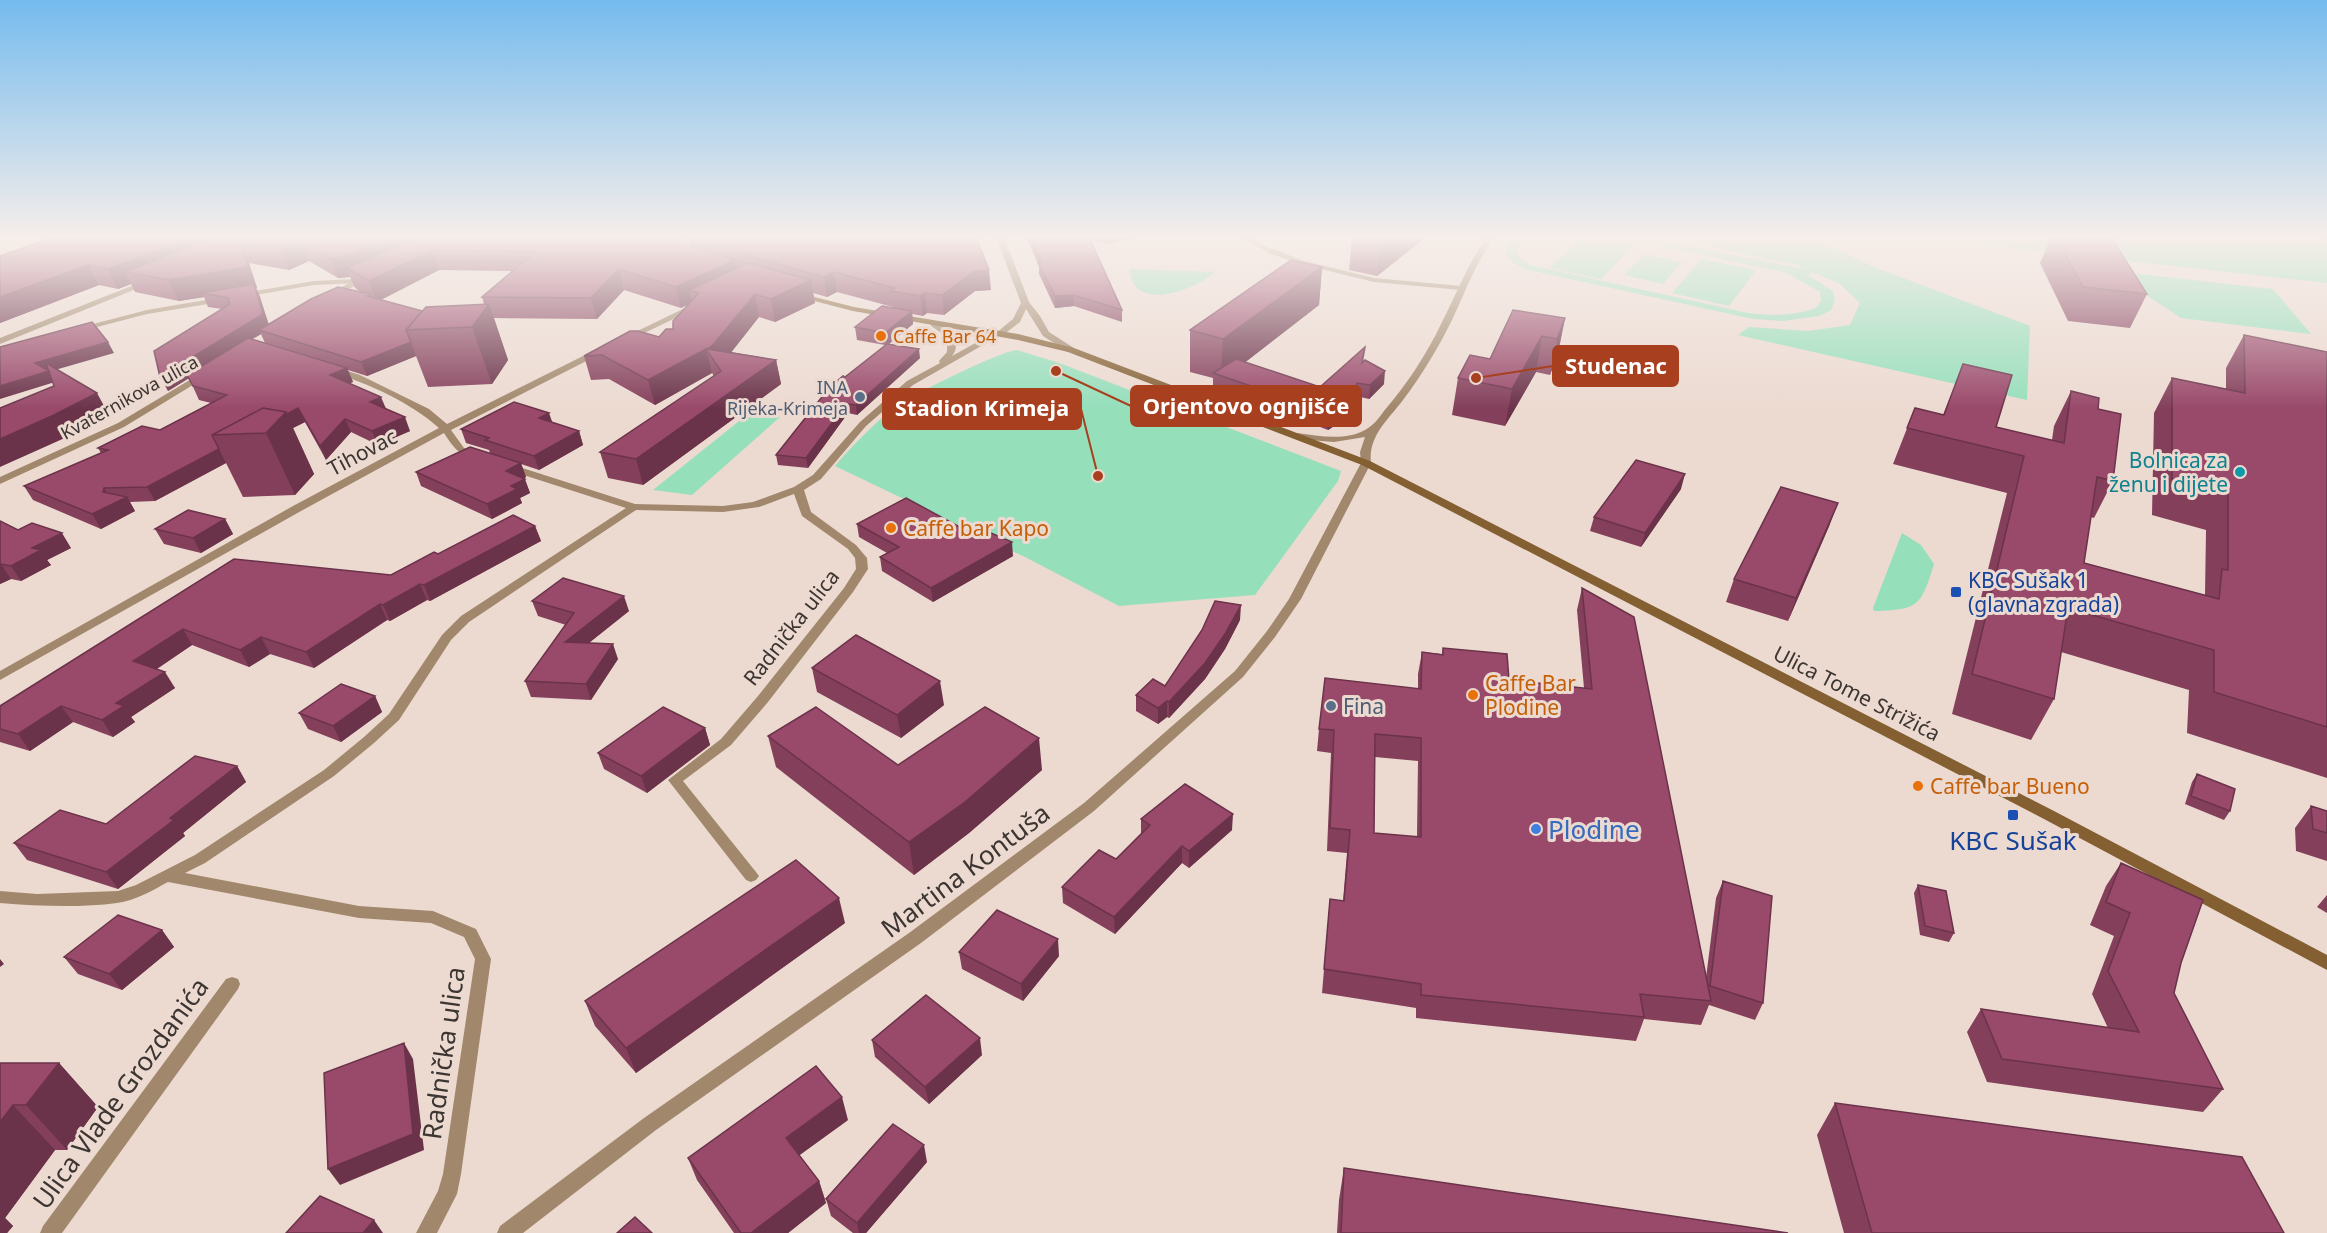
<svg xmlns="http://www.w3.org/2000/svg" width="2327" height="1233" viewBox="0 0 2327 1233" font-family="'Noto Sans',sans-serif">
  <rect width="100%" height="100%" fill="#ecdad1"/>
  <path fill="#95dfbb" d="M1513,237H1531L1519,243L1518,253L1523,261L1530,265L1748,313C1772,316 1793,316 1816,308L1821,301L1820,292L1787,273L1616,237H1642L1805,269L1798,265L1667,237H1809L1874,267L2030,326L2027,400L1738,335L1749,327L1808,331L1850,325L1860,303L1840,284L1813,272L1808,275L1833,291L1835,300L1831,310L1819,316L1783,321L1753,319L1524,269C1509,262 1497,251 1513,237Z
    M1583,237H1600L1635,244L1601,279L1549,268Z
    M1956,237H2307L2327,239V283L1958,242Z
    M1644,254L1682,262L1663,284L1624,275Z
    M1702,259L1756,270L1729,306L1672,293Z
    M1129,269L1215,272C1200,286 1154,306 1136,287C1132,283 1131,274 1129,269Z
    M2121,272L2273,289L2311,334L2181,318L2128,283Z
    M1017,350L1059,363L1341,471L1338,481L1255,595L1119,606L1027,558L835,466C852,446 871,427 891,410C905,398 1000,351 1017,350Z
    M753,410L780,417L692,495L653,490Z
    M1902,533L1921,545L1934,564C1921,605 1920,610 1874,611L1873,608Z"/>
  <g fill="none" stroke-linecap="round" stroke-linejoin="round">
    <path fill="#a1886c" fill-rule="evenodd" d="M1271,250H1277L1303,261L1299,263L1271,254Z"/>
    <path fill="#a1886c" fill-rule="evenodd" d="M1239,237H1248L1278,252L1271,254Z
      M1296,259L1374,278L1461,286L1465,288L1461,290L1374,282L1296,263Z
      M356,279L360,281L359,283L314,285L243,297L239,295L243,293L314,281Z
      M144,281L151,283L0,344V338Z
      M223,297L227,299L226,301L147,314L78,332L74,329L147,310Z
      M691,305L698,307L628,341L621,339Z
      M931,322C947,321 964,341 952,356L997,331L1004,333L913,385L866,426L821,479L804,490L811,512L856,545L867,558L868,569L853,592L768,702L731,745L683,781L756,872L759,876L756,880L751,882L746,880L668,780L721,739L758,696L844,588L856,569L855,558L848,549L802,516L794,494L759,507L723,512L636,510L469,622L451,640L399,720L374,743L334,776L205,863L185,873L359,906L433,911L476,929L491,959L461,1174L457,1194L437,1233H416L438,1191L443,1174L475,959L464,937L431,923L359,918L168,882C153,890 135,901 117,903C80,908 37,906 0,903V891L37,894L118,891L136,885L195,855L324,770L364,737L389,714L442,635L461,616L626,508L505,469V465H513L635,504L723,506L753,502L794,487L813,475L860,422L907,381L940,363L939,361L947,352V337L931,326Z
      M599,348L603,351L602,353L451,430L464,448L479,453V457C461,459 453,447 444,433L301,511L0,680V671L293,506L439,428C410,402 369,384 332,372V368L335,367L360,375L429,409L447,424Z
      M232,977L238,979L240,984L238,989L62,1233H40L43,1226L226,979Z"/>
    <path fill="#a1886c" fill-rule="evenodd" d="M996,237H1004L1029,302L1040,316L1049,332L1074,348V352H1068L1043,336L1026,309L1020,322L1003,335L996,333L1013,319L1021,303Z
      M1487,237H1495C1475,263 1465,293 1451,322C1437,350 1421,376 1403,400C1388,420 1368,436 1371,463L1301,599L1275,637L1243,677L1094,811L921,943L656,1130L523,1233H497L500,1226L644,1118L909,933L1084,803L1235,671L1267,631L1289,599L1361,463L1360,452L1365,437L1334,442L1297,439L1292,436L1297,433C1319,436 1345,441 1365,430C1373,426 1379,418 1384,411C1407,384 1427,354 1442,322C1457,293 1468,263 1487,237Z
      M365,274L372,276L333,298L326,296Z
      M203,372L206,373V377L124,427L0,484V477L118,423Z"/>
    <path fill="#835f32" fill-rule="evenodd" d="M795,292L854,307L1018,334L1074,348L1370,461L2054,811L2327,955V970L2044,819L1362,465L1068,352L1018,340L853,311L795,296Z"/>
  </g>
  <path fill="#843f5b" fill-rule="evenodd" d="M54,237L679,238L691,245L689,237H977L991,290L975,291L944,315L927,313L923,316L912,314L913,324L889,344L920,358L857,415L848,413L808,468L778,465L776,455L845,377L885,345L857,340L855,327L893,308V307L837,292L827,297L813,293L815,303L775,322L759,317L731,352L776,360L781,384L643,485L608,478L600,452L714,376L712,373L655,405L609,379L591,380L584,356L659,337L673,329L689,304L681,308L624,290L597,319L494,318L508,360L492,384L428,387L416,356L367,376L348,370L353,382L349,383L386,409L410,431L378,445L351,432L326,460L305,422L293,428L314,474L295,495L243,497L226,463L155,501L130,502L135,511L101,529L33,500L24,486L101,453L98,448L160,430L211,403L199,400L189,378L168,391L222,309L208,307L204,297L179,301L135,292L131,284L118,289L99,285L0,323V256ZM309,261L338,278L350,277L355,288L361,292L268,325L260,297L256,288H257L249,263L289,270ZM439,270L512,271L482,297L484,304L422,311L380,300ZM261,334L265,343L252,339Z
    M1026,237H1137L1108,244L1090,240L1122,310V322L1074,306L1055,308L1039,274V266Z
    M1352,237H1426L1377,276L1349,270Z
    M2051,237H2107L2147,294L2130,328L2068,321L2040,263Z
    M2309,237H2327V239Z
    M1322,267L1319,305L1245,362L1320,387L1364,361L1384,384L1369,399L1356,396L1351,415L1328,430L1297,418V416L1213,386V378L1190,372V330Z
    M1565,318L1558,353L1550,375L1536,372L1505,426L1452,415L1458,378L1490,359Z
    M2244,335L2327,352V778L2187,733L2189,690L2061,652L2054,699L2031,740L1952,714L2007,493L1893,464L1915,408L1943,415L1963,364L1996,427L2052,440L2054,426L2071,391L2098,409L2113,481L2094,518L2091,517L2084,563L2205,595L2206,530L2152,515L2154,413L2172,378L2226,389V368Z
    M552,423L579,431L583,445L539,470L521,464L526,477L524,478L530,493L520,498L522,503L492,519L421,486L416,472L490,453L489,450L466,443L461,429Z
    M1681,489L1641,547L1590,531L1594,517Z
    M225,519L233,534L201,553L164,544L155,529Z
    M0,521L18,530L71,548L47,560L51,565L21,581L11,579L0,584Z
    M857,524L1013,556L933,602L882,571L880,557L887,553L859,537Z
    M1830,524L1788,621L1726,602L1734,579Z
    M535,526L541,541L430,601L427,600L390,621L387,620L314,668L270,654L249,667L192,645L157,669L175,688L131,717L135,722L113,737L73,722L30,751L0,742V706L234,559L391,575L438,554Z
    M1582,588L1706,978L1716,898L1723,881L1763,1003L1755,1020L1709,1005L1701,1025L1644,1019L1636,1041L1416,1018V1008L1322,993L1330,899L1343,901L1347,853L1327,851L1331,753L1317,751L1319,729L1418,688V674L1422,652L1442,654L1443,648L1509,680L1584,688L1577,610ZM1375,757L1418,761L1417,837L1374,833Z
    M532,601L629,611L589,643L618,659L591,700L531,697L525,681L566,625L538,616Z
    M1240,620L1225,649L1205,679L1169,718L1167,717L1158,724L1136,711V695L1165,686Z
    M812,668L944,705L901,738L817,692Z
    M375,696L382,712L341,742L308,729L299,713Z
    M705,728L710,745L647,793L604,769L598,753Z
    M768,736L898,765L1042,770L969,833L914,875L776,767Z
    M237,766L246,782L183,833L185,836L118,889L27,860L14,843L106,824Z
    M2197,774L2230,811L2224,820L2185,804L2192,782Z
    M2311,806L2327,811V861L2296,851L2295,828Z
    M1141,819L1232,830L1189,868L1182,863L1115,934L1063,903L1062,887L1116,859L1141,834Z
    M2121,863L2181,963L2174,993L2223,1089L2203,1112L1987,1082L1967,1032L1981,1009L2108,1028L2092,994L2114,936L2090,925L2106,886Z
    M1918,885L1954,933L1949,942L1920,935L1914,893Z
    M2327,895V913L2317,907Z
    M845,923L636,1073L595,1026L585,1001Z
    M162,930L174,947L122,990L78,974L64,957Z
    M959,952L1059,956L1023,1001L962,969Z
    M872,1040L982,1055L929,1104L875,1057Z
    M0,1063H59L98,1107L67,1150H55L5,1218L13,1226L7,1233H0Z
    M1835,1103L2284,1233H1844L1817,1135Z
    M848,1120L799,1155L819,1181L826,1203L788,1233H734L697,1180L688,1158Z
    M927,1162L866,1233H853L831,1216L826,1199Z
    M1344,1168L1788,1233H1337L1339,1200Z"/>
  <path fill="#6b334a" d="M193,237H252L125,272L131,284L118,289L108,269Z
    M395,237H451L347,268L350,277L338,278L330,258Z
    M1108,237H1137L1108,244Z
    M1382,237H1426L1377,276Z
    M301,241L309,261L289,270L280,250Z
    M240,243L249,263L257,288H256L260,297L270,328L259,330L261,334L168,391L160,377L255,288L202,293L204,297L179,301L169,280Z
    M432,250L439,270L377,302L369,281Z
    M735,260L739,281L699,293L689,290L692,302L681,308L676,287Z
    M88,265L99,285L0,323V297Z
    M1322,267L1319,305L1225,378L1221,376L1223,339Z
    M619,269L624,290L597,319L591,298Z
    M989,270L991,290L975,291L944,315L942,295L973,272Z
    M834,272L837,292L827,297L824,277Z
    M811,280L815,303L775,322L771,299Z
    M925,293L927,313L923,316L920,296Z
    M755,294L759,317L719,368L707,349Z
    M1073,295L1074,306L1055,308V296Z
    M489,304L508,360L492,384L472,327Z
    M912,311L913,324L887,345L885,333Z
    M1565,318L1558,353L1550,375L1557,339Z
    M1542,336L1536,372L1505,426L1512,389Z
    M108,342L114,353L41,374L35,363Z
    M411,342L416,356L367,376L361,362Z
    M706,349L712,373L655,405L648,380Z
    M919,349L920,358L857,415L856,405Z
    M776,360L781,384L643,485L636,459Z
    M347,368L353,382L336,389L330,375Z
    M49,371L55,382L0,399V386Z
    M1385,371L1384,384L1369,399L1370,385Z
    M1357,383L1356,396L1351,415L1328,430L1329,416Z
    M97,393L109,415L67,437L0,467V439Z
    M381,397L387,411L370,402Z
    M846,404L848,413L808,468L806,458Z
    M298,408L305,422L293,428L314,474L295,495L266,433L286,412Z
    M549,413L554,427L539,418Z
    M405,417L410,431L378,445L372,431Z
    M345,419L351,432L326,460L320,446Z
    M579,431L583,445L539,470L534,456Z
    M219,449L226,463L155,501L147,487Z
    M521,463L526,477L511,485L506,471Z
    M1685,474L1681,489L1641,547L1645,533Z
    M525,479L530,493L520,498L522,503L492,519L487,504L511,486Z
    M104,488L112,503L127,497L135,511L101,529L92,514L103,492Z
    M1838,503L1830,524L1788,621L1796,598Z
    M225,519L233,534L201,553L193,538Z
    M535,526L541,541L430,601L424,585Z
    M62,533L71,548L47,560L51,565L21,581L11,566L32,548Z
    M1012,542L1013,556L933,602L931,588Z
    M0,564H1L11,579L0,584Z
    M420,584L427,600L390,621L383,605Z
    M624,596L629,611L571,657L565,642Z
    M380,604L387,620L314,668L306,652Z
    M1241,605L1240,620L1225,649L1205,679L1169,718V702Z
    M183,629L192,645L143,678L133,661Z
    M261,637L270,654L249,667L240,650Z
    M613,644L618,659L591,700L586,684Z
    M165,672L175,688L131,717L135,722L113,737L102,720L116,703Z
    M940,681L944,705L901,738L897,715Z
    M375,696L382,712L341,742L333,726Z
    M1167,701V717L1158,724V708Z
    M61,706L73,722L30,751L18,734Z
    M705,728L710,745L647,793L641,776Z
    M1039,738L1042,770L969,833L914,875L909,842Z
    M237,766L246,782L183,833L185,836L118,889L106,872L170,818Z
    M1233,814L1232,830L1189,868V851Z
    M1182,846V863L1115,934L1114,917Z
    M839,898L845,923L636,1073L626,1048Z
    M162,930L174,947L122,990L109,974Z
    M1058,939L1059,956L1023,1001L1021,984Z
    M0,959L4,964L0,967Z
    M980,1038L982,1055L929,1104L925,1087Z
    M404,1043L413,1059L424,1150L340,1185L328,1169Z
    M59,1063L98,1107L67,1150L26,1105Z
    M842,1097L848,1120L793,1160L786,1138Z
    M13,1105L55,1150L5,1218L13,1226L7,1233H0V1122Z
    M924,1145L927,1162L866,1233H859L857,1223Z
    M819,1181L826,1203L788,1233H751Z
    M374,1220L383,1233H363Z"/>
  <path fill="#99496a" stroke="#6b334a" stroke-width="1.5" fill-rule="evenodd" d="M54,237H193L108,269L88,265L0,297V256Z
    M216,237H395L344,257L330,258L301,241L280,250L240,243L248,267L169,280L125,272Z
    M420,237H678L690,245L735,260L676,287L619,269L591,298L482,297L535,252L432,250L369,281L347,268Z
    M696,237H730L727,241L735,237H976L989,270L973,272L942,295L925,293L920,296L891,291L895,288L834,272L824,277L753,257Z
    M1030,237H1089L1122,310L1073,295L1055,296L1038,263L1041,262Z
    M2056,237H2111L2147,294L2083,287Z
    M1291,260L1322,267L1223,339L1190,330Z
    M748,263L811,280L771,299L755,294L712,346L707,349L776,360L636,459L600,452L721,371L706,349L648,380L602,355L584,356L630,331H638L659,337L666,329H673V321L699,293L689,290Z
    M254,284L263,314L160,377L154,351L230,304L228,298L202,293Z
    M338,287L371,294L367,296L422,311L406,330L411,342L361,362L259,330L311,299Z
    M489,304L472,327L406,330L426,307Z
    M882,306L912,311L885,333L855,327Z
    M1513,310L1565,318L1557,339L1542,336L1512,389L1458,378L1470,355L1490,359Z
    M92,322L108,342L35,363L49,371L0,386V347Z
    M2244,335L2327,352V727L2214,692V650L2068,608L2054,699L1972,674L2024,456L1907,428L1915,408L1944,415L1963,364L2012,375L1996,427L2064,443L2071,391L2099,398L2098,409L2121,414L2113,481L2097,477L2084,563L2219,599L2222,569L2228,570V493L2172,479V378L2245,393Z
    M248,338L347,368L330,375L381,397L370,402L405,417L372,431L345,419L320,446L298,408L287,414L286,412L263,408L212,435L219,449L147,487L104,488L103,492L127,497L92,514L24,486L108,450L98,448L142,426L160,430L227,395L193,386L187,375Z
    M887,344L919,349L856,405L846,404L806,458L776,455L829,388L843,376L845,377Z
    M1365,347L1362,363L1365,360L1385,371L1370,385L1357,383L1353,402L1329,416L1298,404L1300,403L1213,373L1236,359L1320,387Z
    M46,363L97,393L54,415L0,439V408L54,386Z
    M514,402L549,413L539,418L579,431L534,456L485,440L489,438L461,429Z
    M263,408L286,412L266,433L212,435Z
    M470,447L521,463L506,471L525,479L511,486L517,489L487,504L416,472Z
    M1636,460L1685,474L1645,533L1594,517Z
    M1781,487L1838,503L1796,598L1734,579Z
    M906,498L967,531L975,526L1012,542L931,588L880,557L899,547L857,524Z
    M188,510L225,519L193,538L155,529Z
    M513,515L535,526L424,585L420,584L383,605L380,604L306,652L261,637L240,650L183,629L133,661L165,672L116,703L124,706L102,720L61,706L18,734L0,729V706L234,559L391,575L434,552L438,554Z
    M0,521L18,530L32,523L62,533L32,548L41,550L11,566L0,564Z
    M563,578L624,596L565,642L613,644L586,684L525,681L574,613L532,601Z
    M1582,588L1634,617L1711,1001L1640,994L1644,1017L1421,995V984L1324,969L1330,899L1344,901L1350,830L1330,828L1334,730L1319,729L1325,678L1421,689L1422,652L1443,655V648L1507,654L1509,680L1592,689ZM1375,734L1421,738V837L1374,833Z
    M1215,601L1241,605L1225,634L1205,663L1169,702L1167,701L1158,708L1136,695L1153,679L1165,686L1202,630Z
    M856,635L940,681L897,715L812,668Z
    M341,684L375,696L333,726L299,713Z
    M663,707L705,728L641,776L598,753Z
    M816,707L898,765L985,707L1039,738L965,802L909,842L768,736Z
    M195,756L237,766L170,818L174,820L106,872L14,843L60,810L106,824Z
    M2197,774L2235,789L2230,811L2191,796Z
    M1185,784L1233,814L1189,851L1182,846L1114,917L1062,887L1099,850L1116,859L1150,825L1141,819Z
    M2311,806L2327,811V833L2313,829Z
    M796,860L839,898L626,1048L585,1001Z
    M2121,863L2203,900L2181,963L2174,993L2223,1089L2002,1059L1981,1009L2139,1032L2108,971L2130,913L2106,902Z
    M1723,881L1772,896L1763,1003L1710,986Z
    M1918,885L1946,891L1954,933L1925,926Z
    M997,910L1058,939L1021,984L959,952Z
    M118,915L162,930L109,974L64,957Z
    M926,995L980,1038L925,1087L872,1040Z
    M404,1043L413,1134L328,1169L324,1073Z
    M0,1063H59L26,1105H13L0,1122Z
    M816,1066L842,1097L786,1138L819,1181L751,1233H741L688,1158Z
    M1835,1103L2242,1157L2284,1233H1872Z
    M893,1124L924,1145L857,1223L826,1199Z
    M1344,1168L1788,1233H1341Z
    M320,1196L374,1220L363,1233H286Z
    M635,1217L652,1233H617Z"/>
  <linearGradient id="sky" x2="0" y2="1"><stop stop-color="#75bbee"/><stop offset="0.58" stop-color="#f6eeea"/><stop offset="1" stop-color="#f6eeea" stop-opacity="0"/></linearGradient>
  <rect width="2327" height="409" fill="url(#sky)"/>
  <g fill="#e8710a" stroke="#ecdad1" stroke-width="2">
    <circle cx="881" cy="336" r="6"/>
    <circle cx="891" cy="528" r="6"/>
    <circle cx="1473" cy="695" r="6"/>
    <circle cx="1918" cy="786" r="6"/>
  </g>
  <g fill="#5c6f8a" stroke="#ecdad1" stroke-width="2">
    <circle cx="860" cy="397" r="6"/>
    <circle cx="1331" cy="706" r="6"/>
  </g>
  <circle fill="#0f9aa8" stroke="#ecdad1" stroke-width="2" cx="2240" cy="472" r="6"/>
  <g fill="#1a4fb4" stroke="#ecdad1" stroke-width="2">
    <rect x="1950" y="586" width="12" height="12" rx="3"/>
    <rect x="2007" y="809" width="12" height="12" rx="3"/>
  </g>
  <circle fill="#3f7fe0" stroke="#ecdad1" stroke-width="2" cx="1536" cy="829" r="6"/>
  <g text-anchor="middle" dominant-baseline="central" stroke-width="6" stroke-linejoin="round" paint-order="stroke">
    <g font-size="18" fill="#c56008" stroke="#ecdad1" text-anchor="start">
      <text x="893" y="336">Caffe Bar 64</text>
    </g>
    <g font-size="18" fill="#4e5e75" stroke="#ecdad1" text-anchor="end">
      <text x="848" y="387">INA<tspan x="848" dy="21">Rijeka-Krimeja</tspan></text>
    </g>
    <g font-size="18" fill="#3c3532" stroke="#ecdad1">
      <text transform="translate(129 397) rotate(-29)">Kvaternikova ulica</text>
    </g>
    <g font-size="21" fill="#3c3532" stroke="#ecdad1">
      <text transform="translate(362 452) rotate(-28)">Tihovac</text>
      <text transform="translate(791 627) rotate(-52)">Radnička ulica</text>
      <text transform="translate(1857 693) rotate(27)">Ulica Tome Strižića</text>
    </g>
    <g font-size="21" fill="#0d838f" stroke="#ecdad1" text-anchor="end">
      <text x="2228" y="460">Bolnica za<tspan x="2228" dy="24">ženu i dijete</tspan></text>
    </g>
    <g font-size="21" fill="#c56008" stroke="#ecdad1" text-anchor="start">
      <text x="903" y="528">Caffe bar Kapo</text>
      <text x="1485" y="683">Caffe Bar<tspan x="1485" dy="24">Plodine</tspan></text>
      <text x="1930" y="786">Caffe bar Bueno</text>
    </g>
    <g font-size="21" fill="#164399" stroke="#ecdad1" text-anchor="start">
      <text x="1968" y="580">KBC Sušak 1<tspan x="1968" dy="24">(glavna zgrada)</tspan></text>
    </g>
    <g font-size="21" fill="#4e5e75" stroke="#ecdad1" text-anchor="start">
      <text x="1343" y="706">Fina</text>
    </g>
    <g font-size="26" fill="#366cbe" stroke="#ecdad1" text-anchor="start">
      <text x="1548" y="829">Plodine</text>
    </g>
    <g font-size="26" fill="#164399" stroke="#ecdad1">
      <text x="2013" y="840">KBC Sušak</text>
    </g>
    <g font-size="26" fill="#3c3532" stroke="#ecdad1">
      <text transform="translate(965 870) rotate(-37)">Martina Kontuša</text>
      <text transform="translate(443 1053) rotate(-82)">Radnička ulica</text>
      <text transform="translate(120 1093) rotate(-54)">Ulica Vlade Grozdanića</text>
    </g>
  </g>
  <path fill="none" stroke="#a8401f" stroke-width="2" d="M1476 378L1553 366M1056 371L1131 406M1098 476L1081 409"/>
  <g fill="#a8401f" stroke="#ecdad1" stroke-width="2">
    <circle cx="1476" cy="378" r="6"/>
    <circle cx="1056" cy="371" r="6"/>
    <circle cx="1098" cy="476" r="6"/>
  </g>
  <g fill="#a8401f" stroke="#a8401f" stroke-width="2">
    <rect x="1553" y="346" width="125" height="40" rx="6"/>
    <rect x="1131" y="386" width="230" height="40" rx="6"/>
    <rect x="883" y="389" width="198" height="40" rx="6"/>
  </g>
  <g font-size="22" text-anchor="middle" font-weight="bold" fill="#fff">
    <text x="1616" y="374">Studenac</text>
    <text x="1246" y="414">Orjentovo ognjišće</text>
    <text x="982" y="416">Stadion Krimeja</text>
  </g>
</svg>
